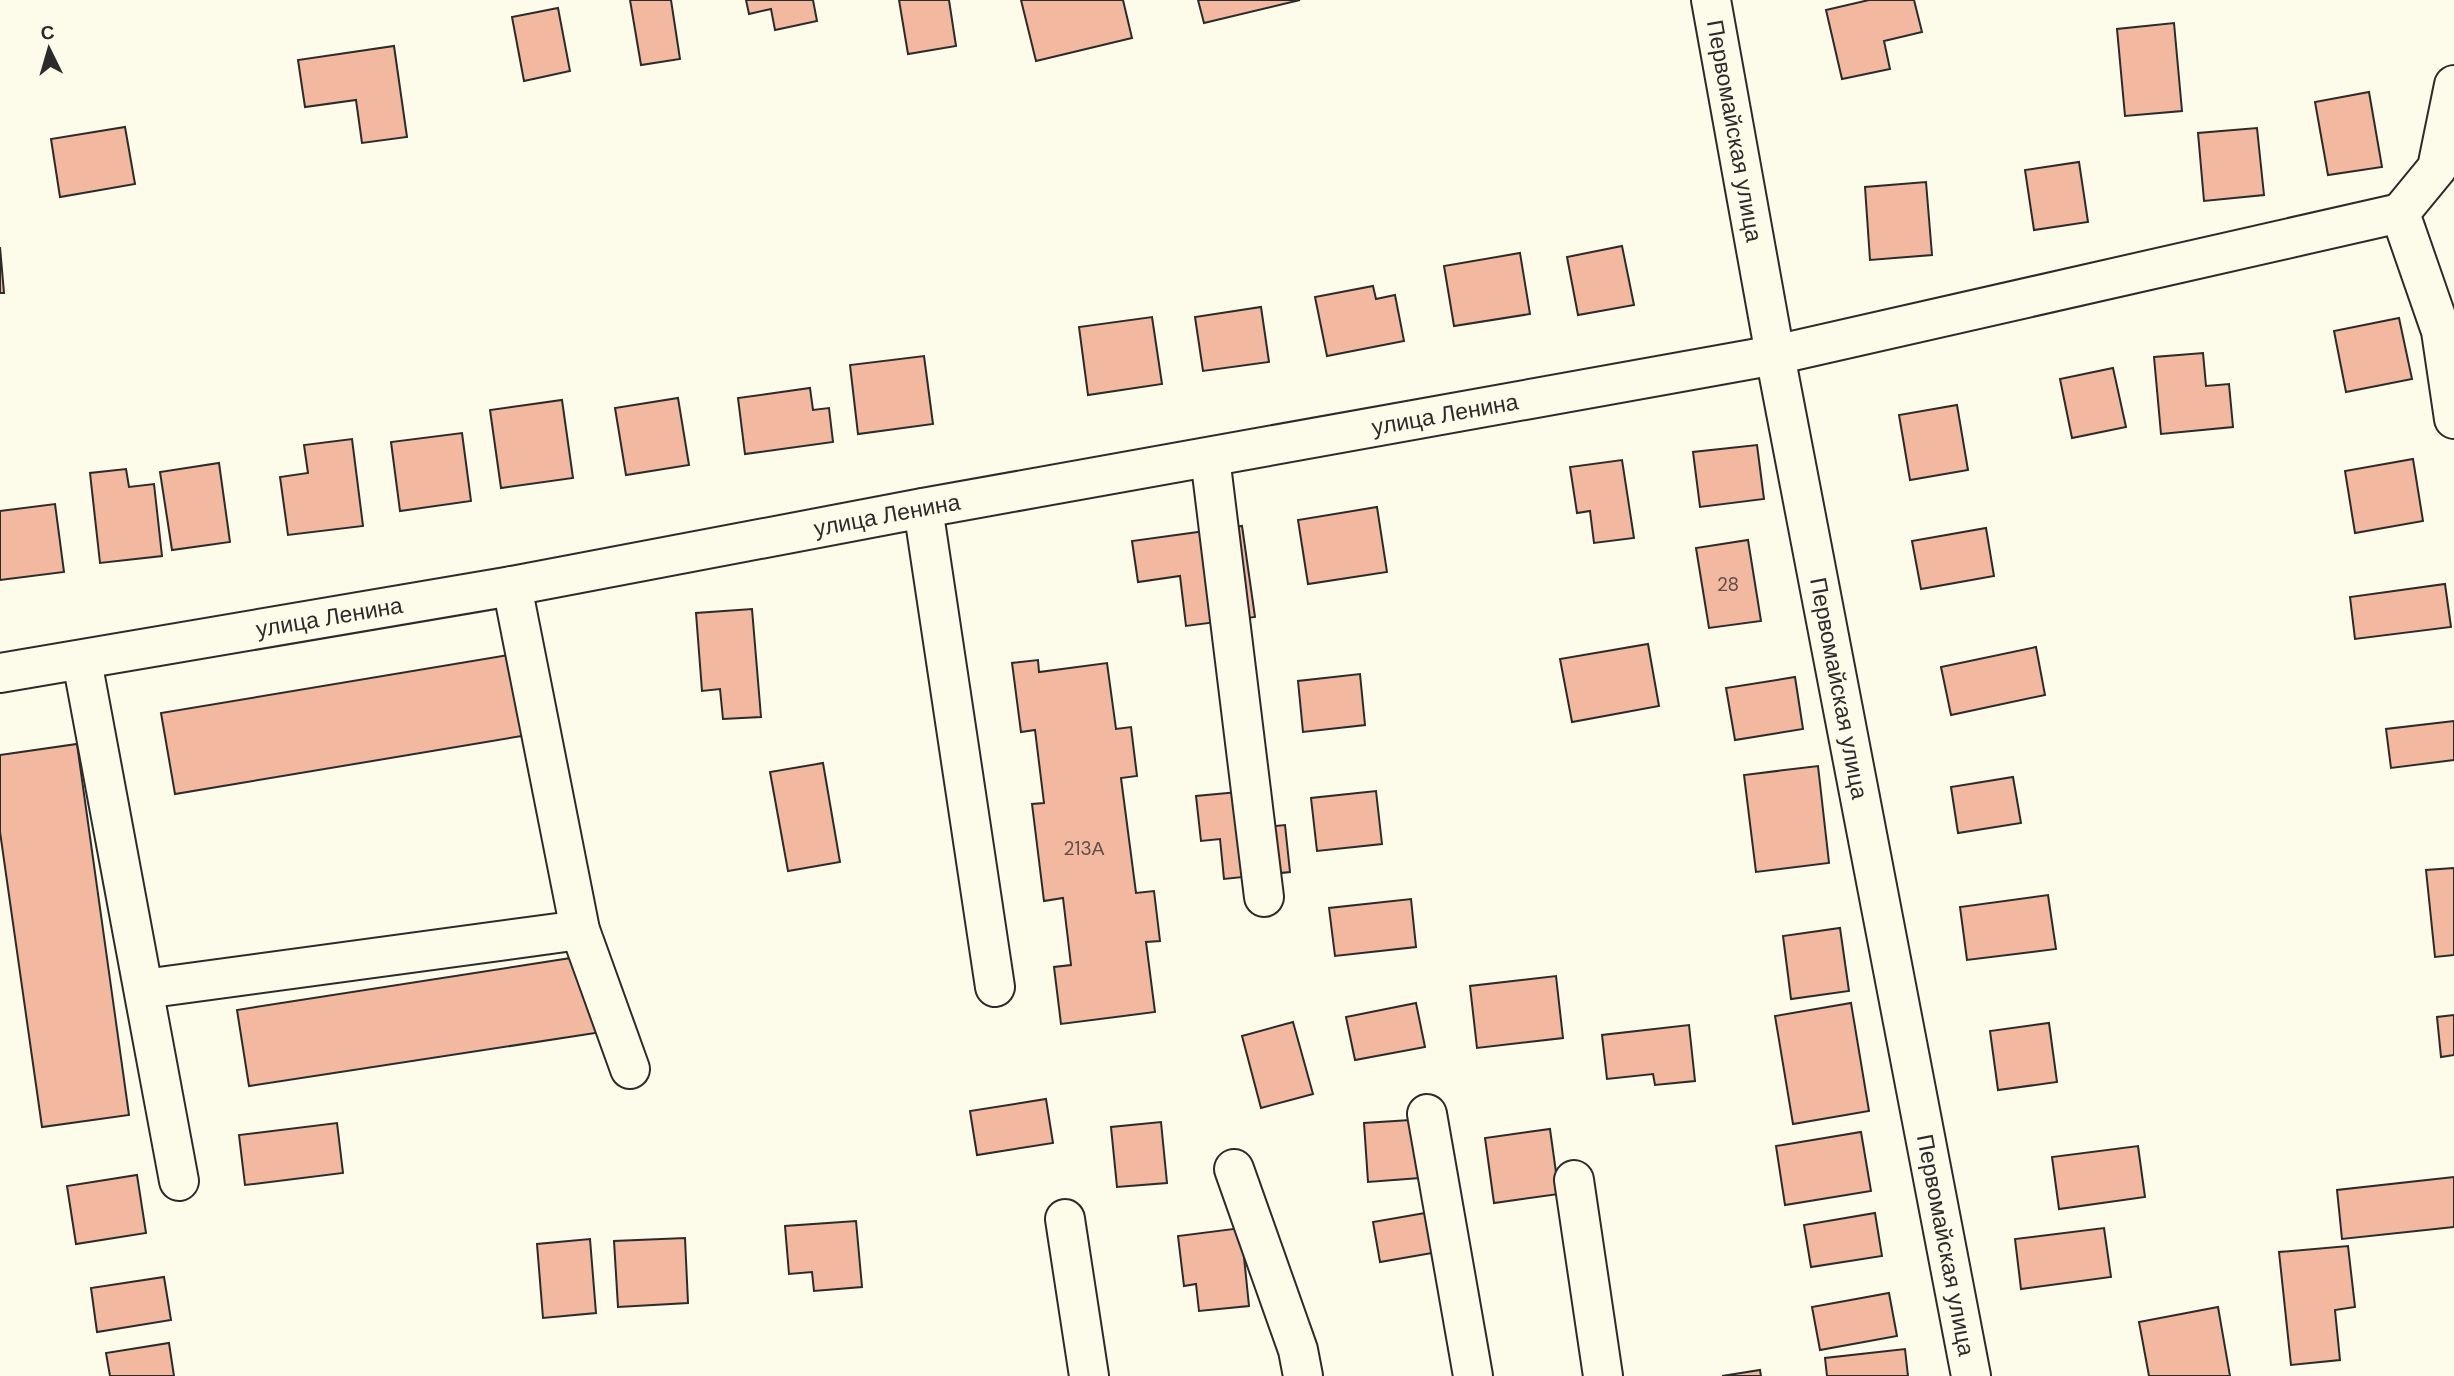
<svg xmlns="http://www.w3.org/2000/svg" width="2454" height="1376" viewBox="0 0 2454 1376" font-family="'DM Sans',sans-serif">
  <rect width="100%" height="100%" fill="#fdfbea"/>
  <path fill="#f2b8a0" stroke="#2b2b2b" stroke-width="2" d="M630,0H671L680,59L641,65Z
    M746,0H813L817,21L775,30L771,9L749,14Z
    M899,0H949L956,46L908,54Z
    M1021,0H1123L1132,38L1036,61Z
    M1198,0H1300L1204,23Z
    M1869,0H1914L1922,32L1884,41L1890,69L1842,79L1826,10Z
    M558,8L570,71L524,81L512,17Z
    M2174,23L2182,111L2125,116L2117,29Z
    M394,46L407,137L362,143L356,100L305,107L298,60Z
    M2369,92L2382,167L2328,175L2315,102Z
    M125,127L135,184L60,197L51,139Z
    M2257,128L2264,195L2204,201L2198,133Z
    M2079,162L2088,222L2034,230L2025,170Z
    M1926,182L1932,255L1870,260L1865,187Z
    M1622,246L1634,305L1578,315L1567,257Z
    M0,247L4,293H0Z
    M1520,253L1530,314L1454,326L1444,266Z
    M1373,286L1376,299L1395,295L1404,341L1327,356L1315,297Z
    M1261,307L1269,362L1203,371L1195,317Z
    M1152,317L1162,384L1088,395L1079,327Z
    M2399,318L2412,379L2346,392L2334,331Z
    M2203,353L2206,386L2229,384L2233,427L2161,434L2154,357Z
    M924,356L933,424L858,434L850,365Z
    M2113,368L2126,427L2072,438L2060,379Z
    M810,388L813,410L829,408L833,442L745,454L738,398Z
    M678,398L689,465L626,475L615,408Z
    M562,400L573,478L501,488L490,410Z
    M1957,405L1968,470L1910,480L1899,415Z
    M462,433L471,501L400,511L391,442Z
    M352,439L363,526L288,535L280,477L308,473L304,445Z
    M1757,445L1764,499L1700,507L1693,452Z
    M2413,459L2423,521L2355,533L2345,471Z
    M1622,460L1634,538L1594,543L1590,511L1577,513L1570,467Z
    M219,463L230,542L172,550L160,472Z
    M126,469L129,487L154,484L162,556L100,563L90,473Z
    M55,504L64,572L0,580V511Z
    M1377,507L1387,572L1308,584L1298,520Z
    M1242,526L1255,617L1186,626L1180,576L1138,582L1132,541Z
    M1986,528L1994,576L1921,589L1912,541Z
    M1748,540L1761,621L1709,628L1696,548Z
    M2445,584L2451,627L2355,639L2350,597Z
    M752,609L761,717L723,719L720,689L702,691L696,613Z
    M1648,644L1659,706L1572,722L1560,659Z
    M2036,647L2045,695L1951,715L1941,667Z
    M539,650L552,731L175,794L161,713Z
    M1038,660L1039,672L1107,663L1116,729L1131,727L1137,776L1121,778L1136,893L1154,891L1160,941L1146,942L1155,1012L1061,1024L1054,967L1071,965L1063,898L1044,901L1032,804L1044,803L1035,730L1021,732L1012,663Z
    M1360,674L1365,725L1303,732L1298,681Z
    M1795,677L1803,729L1735,740L1726,688Z
    M2454,721V760L2391,768L2386,729Z
    M77,744L129,1115L42,1127L0,832V755Z
    M823,763L840,862L788,871L770,772Z
    M1818,766L1829,863L1756,872L1744,775Z
    M2013,777L2021,823L1958,833L1951,787Z
    M1249,791L1253,828L1285,825L1290,872L1224,879L1220,839L1201,841L1196,796Z
    M1376,791L1382,844L1317,851L1311,798Z
    M2454,868V955L2435,957L2426,870Z
    M2048,895L2056,949L1967,960L1960,907Z
    M1411,899L1416,947L1335,956L1329,908Z
    M1840,928L1849,991L1791,999L1783,936Z
    M603,953L615,1030L249,1086L237,1010Z
    M1556,976L1563,1038L1477,1048L1470,986Z
    M1416,1003L1425,1047L1355,1060L1346,1017Z
    M1851,1003L1869,1111L1793,1124L1775,1016Z
    M2454,1015V1055L2441,1057L2437,1017Z
    M1293,1022L1313,1094L1261,1108L1242,1036Z
    M2049,1023L2057,1082L1998,1090L1990,1031Z
    M1689,1025L1695,1081L1655,1085L1653,1074L1607,1079L1602,1035Z
    M1046,1099L1053,1143L977,1155L970,1111Z
    M1442,1118L1446,1176L1368,1182L1364,1123Z
    M1161,1122L1167,1183L1117,1187L1111,1127Z
    M337,1123L343,1173L245,1185L239,1135Z
    M1550,1129L1559,1194L1494,1203L1485,1138Z
    M1861,1132L1871,1191L1785,1205L1776,1146Z
    M2138,1146L2145,1197L2059,1209L2052,1157Z
    M137,1175L146,1233L76,1244L67,1186Z
    M2454,1177V1227L2342,1239L2337,1190Z
    M1454,1208L1461,1248L1380,1262L1373,1222Z
    M1875,1213L1882,1256L1811,1267L1804,1225Z
    M856,1221L862,1287L814,1291L812,1272L789,1274L785,1226Z
    M1241,1228L1249,1306L1199,1311L1196,1284L1184,1286L1178,1236Z
    M2104,1228L2111,1277L2021,1289L2015,1239Z
    M685,1238L688,1303L618,1307L614,1241Z
    M590,1239L596,1313L543,1318L537,1244Z
    M2348,1246L2355,1307L2335,1310L2340,1360L2291,1365L2279,1252Z
    M164,1277L171,1320L97,1332L91,1288Z
    M1889,1293L1897,1336L1820,1350L1812,1307Z
    M2218,1307L2230,1376H2149L2139,1322Z
    M169,1343L174,1376H110L106,1353Z
    M1905,1349L1908,1376H1827L1825,1358Z
    M1760,1370L1761,1376H1722Z"/>
  <g fill="none" stroke-linecap="round" stroke-linejoin="round">
    <g stroke="#2b2b2b" stroke-width="42">
      <g id="minor">
        <path id="s1" d="M1711,0L1775,355L1971,1376"/>
        <path d="M2454,85L2437,168L2400,213L2441,331L2454,419"/>
        <path d="M1210,457L1264,897"/>
        <path d="M923,508L995,987"/>
        <path d="M512,586L580,930L630,1069"/>
        <path d="M82,661L179,1181"/>
        <path id="s2" d="M0,673L512,586L923,508L1775,355L2400,213"/>
        <path d="M144,989L580,930"/>
        <path d="M1427,1114L1473,1376"/>
        <path d="M1234,1169L1298,1350L1303,1376"/>
        <path d="M1574,1180L1603,1376"/>
        <path d="M1065,1219L1089,1376"/>
      </g>
    </g>
    <use href="#minor" stroke="#fdfbea" stroke-width="38"/>
  </g>
  <g text-anchor="middle" dominant-baseline="central" stroke-width="5" stroke-linejoin="round" paint-order="stroke">
    <g font-size="19" fill="#5d4e48">
      <text x="1728" y="584">28</text>
      <text x="1084" y="848">213А</text>
    </g>
    <g font-size="23" fill="#2b2b2b" stroke="#fdfbea">
      <text stroke="none"><textPath href="#s1" startOffset="133">Первомайская улица</textPath></text>
      <text stroke="none"><textPath href="#s2" startOffset="1468">улица Ленина</textPath></text>
      <text stroke="none"><textPath href="#s2" startOffset="901">улица Ленина</textPath></text>
      <text stroke="none"><textPath href="#s2" startOffset="334">улица Ленина</textPath></text>
      <text stroke="none"><textPath href="#s1" startOffset="700">Первомайская улица</textPath></text>
      <text stroke="none"><textPath href="#s1" startOffset="1267">Первомайская улица</textPath></text>
    </g>
  </g>
  <g transform="translate(49 49) rotate(355)" stroke="#fdfbea" stroke-width="5" paint-order="stroke">
  <path d="M0-5L12 26L0 18L-12 26Z" fill="#2b2b2b"/>
  <text y="-10" font-size="19" font-weight="bold" text-anchor="middle" fill="#2b2b2b">С</text>
  </g>
</svg>
